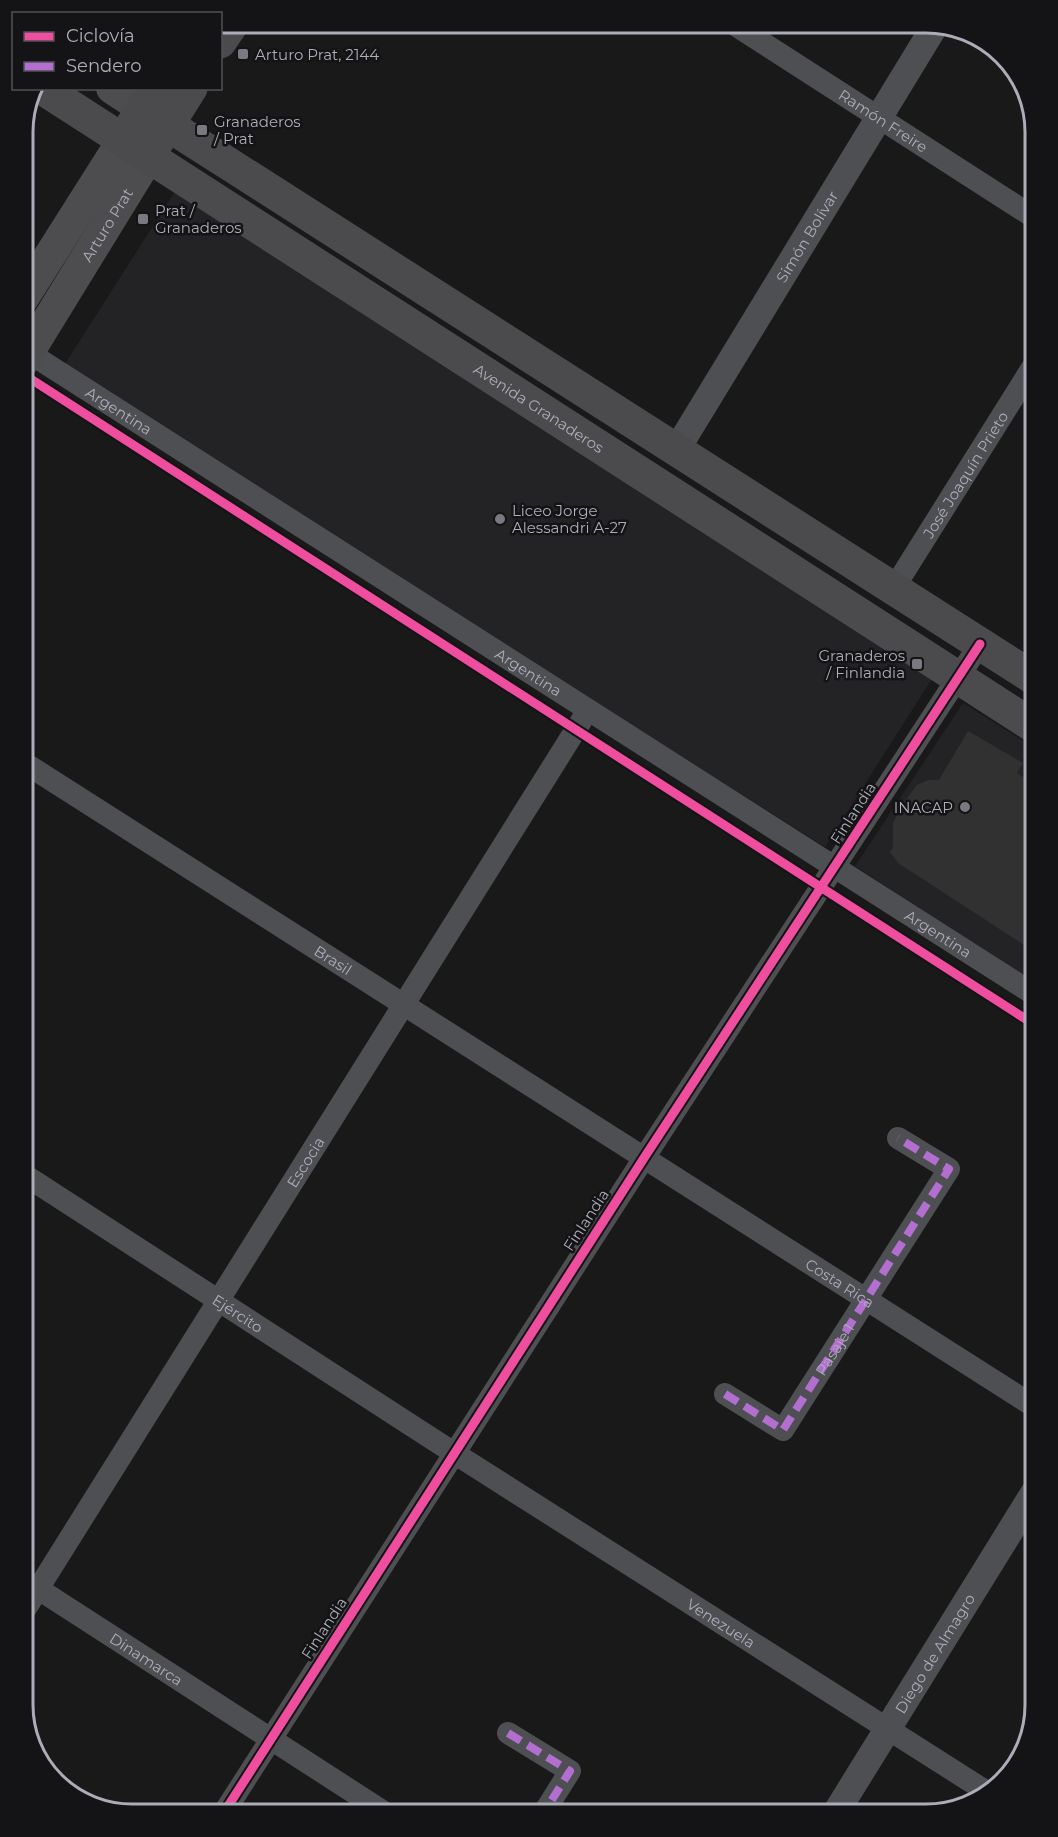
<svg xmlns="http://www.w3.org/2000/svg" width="1058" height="1837" viewBox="0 0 1058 1837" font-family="Montserrat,sans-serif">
  <rect width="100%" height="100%" fill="#191919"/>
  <path fill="#232325" d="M176,190L937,671L825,847L63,367Z
    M963,703L1035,748V985L855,866Z"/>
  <path fill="#313131" d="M968,731L1023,763L1017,773L1035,785V952L898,863L890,852L893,847V823L904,802L917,785L928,780H939Z"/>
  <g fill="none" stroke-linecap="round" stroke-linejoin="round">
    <g stroke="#4e4f52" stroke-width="22">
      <path id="s1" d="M732,23L1035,218"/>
      <path id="s2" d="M23,349L1035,995"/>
      <path id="s3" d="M894,588L1035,363"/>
      <path id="s4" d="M23,762L1035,1407"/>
      <path id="s5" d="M23,1174L454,1453L987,1792"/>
      <path id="s6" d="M725,1394L783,1430L949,1169L898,1138"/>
      <path id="s7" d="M23,1579L387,1814"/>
      <path id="s8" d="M23,1613L588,710"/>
      <path d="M508,1733L570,1771L543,1814"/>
      <path d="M223,1814L644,1158L980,644"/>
    </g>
    <g stroke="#4e4f52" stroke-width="27">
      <path id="s9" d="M677,449L936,24"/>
      <path id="s10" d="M835,1814L1035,1491"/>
    </g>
    <g stroke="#4d4d50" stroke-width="32">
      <path d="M112,88L164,122"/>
      <path d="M23,298L123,140"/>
      <path id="s11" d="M23,361L149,156"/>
    </g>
    <g stroke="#4b4b4e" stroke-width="33">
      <path d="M220,42L233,23"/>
      <path id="s12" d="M42,88L1035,727"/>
      <path d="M168,125L1035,679"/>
      <path d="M123,140L155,88"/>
      <path d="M156,144L191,88"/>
    </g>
    <path stroke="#b36fd0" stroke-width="8" stroke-dasharray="15 8" stroke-linecap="butt" d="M725,1394L783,1430L949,1169L898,1138
      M508,1733L570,1771L543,1814"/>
    <g stroke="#141315" stroke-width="13">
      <path id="cycleway" d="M23,374L1035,1025
        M223,1814L644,1158L980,644"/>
    </g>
    <use href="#cycleway" stroke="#ef4d9e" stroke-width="9"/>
  </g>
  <g fill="#797981" stroke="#141315" stroke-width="2">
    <rect x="237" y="48" width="12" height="12" rx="3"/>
    <rect x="196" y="124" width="12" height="12" rx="3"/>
    <rect x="137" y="213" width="12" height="12" rx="3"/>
    <circle cx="500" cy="519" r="6"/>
    <rect x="911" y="658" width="12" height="12" rx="3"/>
    <circle cx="965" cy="807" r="6"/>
  </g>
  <g text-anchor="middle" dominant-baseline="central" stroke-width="5" stroke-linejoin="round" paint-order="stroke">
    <g font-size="15" fill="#acadb9" stroke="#141315" text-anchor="start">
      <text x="255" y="54">Arturo Prat, 2144</text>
      <text x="214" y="121">Granaderos<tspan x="214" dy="17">/ Prat</tspan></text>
      <text x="155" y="210">Prat /<tspan x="155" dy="17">Granaderos</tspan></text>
      <text x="512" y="510">Liceo Jorge<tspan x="512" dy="17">Alessandri A-27</tspan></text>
      <text x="905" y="655" text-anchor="end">Granaderos<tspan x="905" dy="17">/ Finlandia</tspan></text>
      <text x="953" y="807" text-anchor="end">INACAP</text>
    </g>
    <g font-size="15" fill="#acadb9" stroke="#141315">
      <text stroke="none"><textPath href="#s1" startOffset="180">Ramón Freire</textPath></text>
      <text stroke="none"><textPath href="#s11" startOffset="160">Arturo Prat</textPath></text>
      <text stroke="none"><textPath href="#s9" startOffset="249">Simón Bolívar</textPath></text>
      <text stroke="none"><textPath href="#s12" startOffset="591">Avenida Granaderos</textPath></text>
      <text stroke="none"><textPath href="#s2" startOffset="114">Argentina</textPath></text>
      <text stroke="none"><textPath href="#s3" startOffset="134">José Joaquín Prieto</textPath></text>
      <text stroke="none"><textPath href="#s2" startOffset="600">Argentina</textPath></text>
      <text transform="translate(853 813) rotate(-57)">Finlandia</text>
      <text stroke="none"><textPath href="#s2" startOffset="1086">Argentina</textPath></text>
      <text stroke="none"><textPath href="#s4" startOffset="368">Brasil</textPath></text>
      <text stroke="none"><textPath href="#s8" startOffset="532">Escocia</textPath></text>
      <text transform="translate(586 1220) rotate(-57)">Finlandia</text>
      <text stroke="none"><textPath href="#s4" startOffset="969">Costa Rica</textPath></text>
      <text stroke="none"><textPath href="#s5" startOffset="256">Ejército</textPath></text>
      <text stroke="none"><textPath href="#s6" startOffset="164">Pasaje 1</textPath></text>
      <text stroke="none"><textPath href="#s5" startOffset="830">Venezuela</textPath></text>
      <text transform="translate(324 1628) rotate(-57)">Finlandia</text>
      <text stroke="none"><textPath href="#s10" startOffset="189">Diego de Almagro</textPath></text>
      <text stroke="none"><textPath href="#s7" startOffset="147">Dinamarca</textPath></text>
    </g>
  </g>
  <path d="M0 0H1058V1837H0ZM132 33H926A99 99 0 0 1 1025 132V1705A99 99 0 0 1 926 1804H132A99 99 0 0 1 33 1705V132A99 99 0 0 1 132 33Z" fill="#141315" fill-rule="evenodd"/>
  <path fill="none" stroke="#acadb9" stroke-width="3" d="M132 33H926A99 99 0 0 1 1025 132V1705A99 99 0 0 1 926 1804H132A99 99 0 0 1 33 1705V132A99 99 0 0 1 132 33Z"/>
  <rect x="12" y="12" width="210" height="78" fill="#141315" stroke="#515157" stroke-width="1.5"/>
  <rect x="24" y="32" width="30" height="9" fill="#ef4d9e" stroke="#515157" stroke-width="1.5"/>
  <text x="66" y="42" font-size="18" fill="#acadb9">Ciclovía</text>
  <rect x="24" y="62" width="30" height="9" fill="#b36fd0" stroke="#515157" stroke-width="1.5"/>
  <text x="66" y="72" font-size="18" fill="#acadb9">Sendero</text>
</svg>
